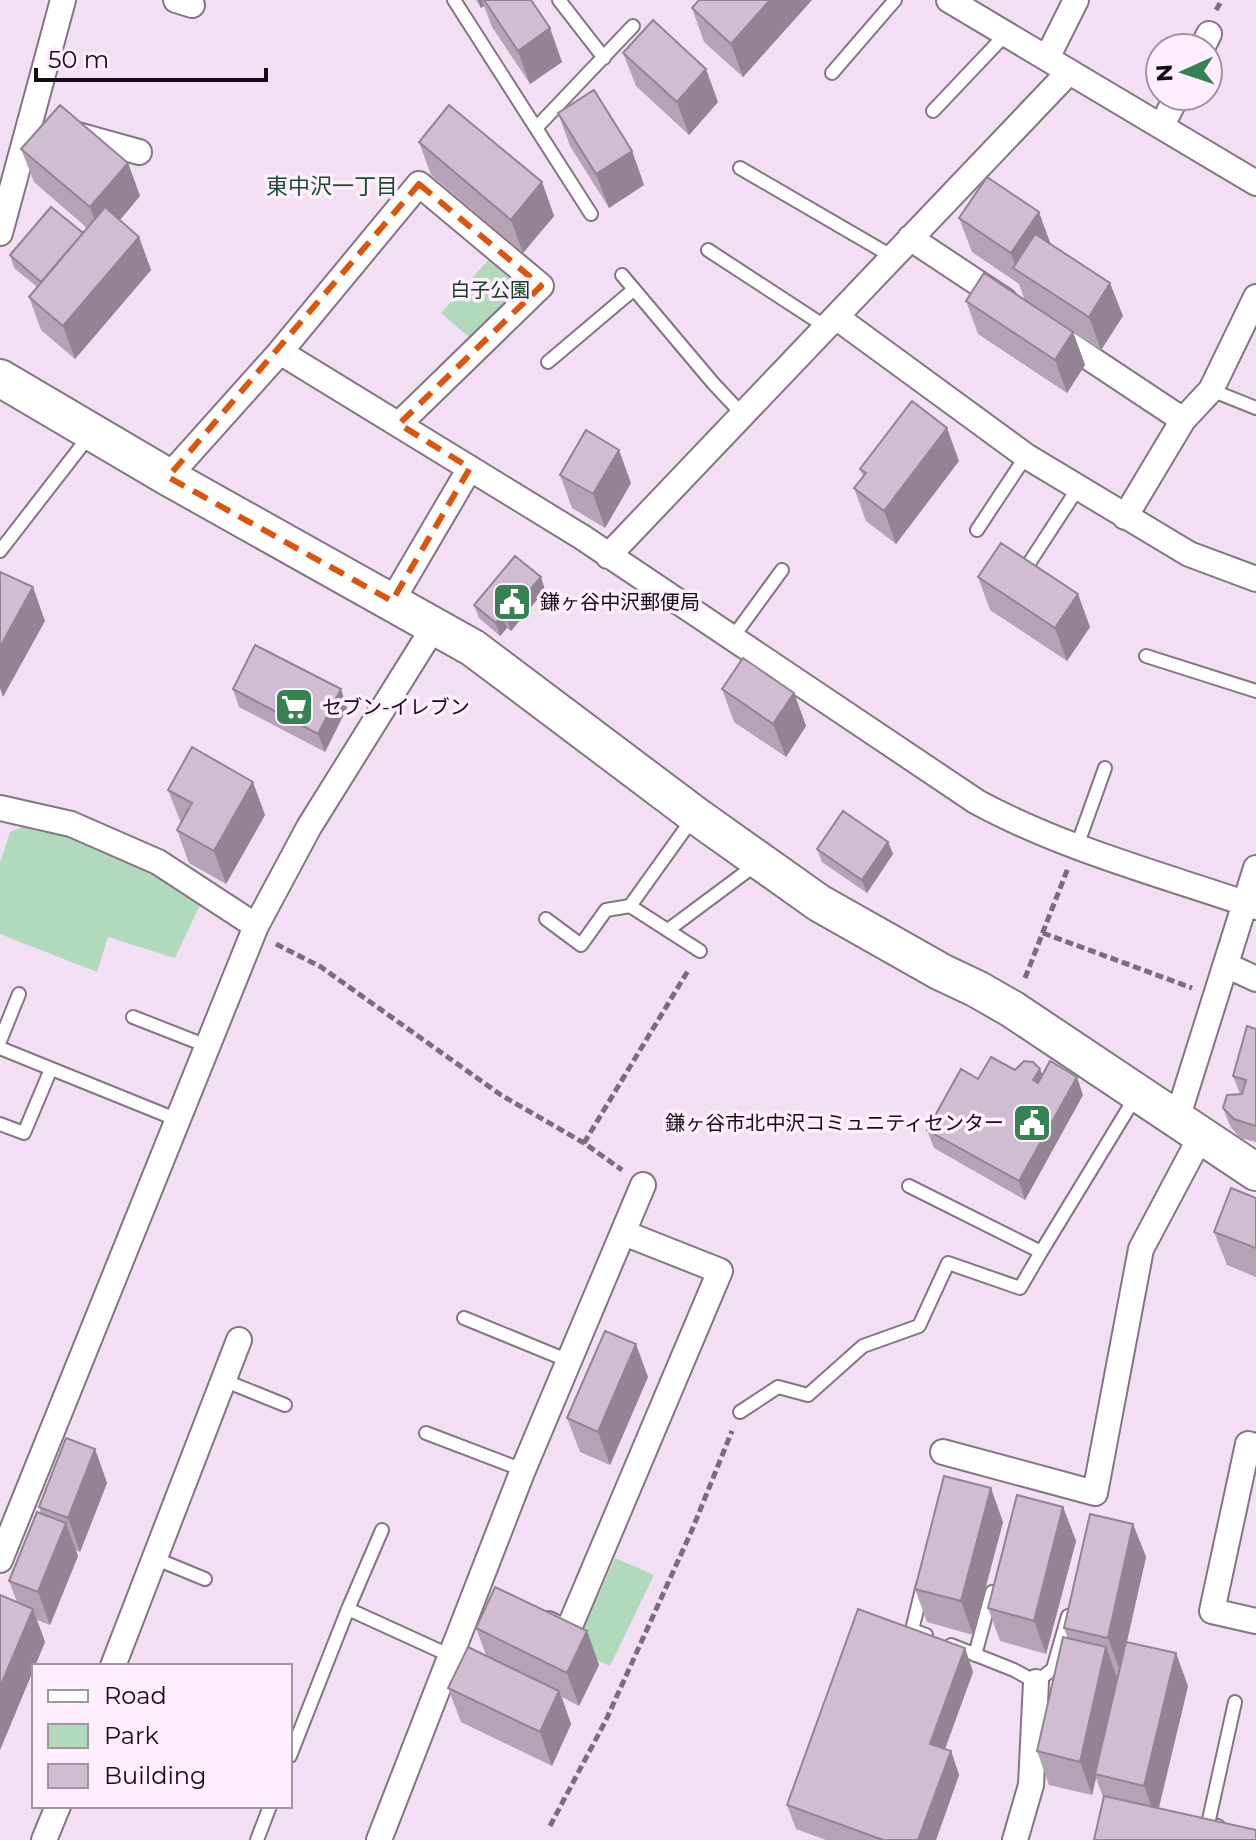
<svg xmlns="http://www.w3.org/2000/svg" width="1256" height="1840" viewBox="0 0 1256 1840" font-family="Montserrat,'Noto Sans JP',sans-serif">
  <rect width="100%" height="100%" fill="#f3dff3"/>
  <path fill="#b1dabc" d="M489,259L516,281V296L470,338L441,313Z
    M25,826L77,836L146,865L201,903L175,958L108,937L97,972L0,934V863L10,832Z
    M615,1558L654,1575L610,1666L574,1650Z"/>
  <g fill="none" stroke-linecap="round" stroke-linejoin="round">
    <g stroke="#857485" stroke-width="16">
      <path id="lane" d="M454,0L591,214
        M559,0L604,58
        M832,73L895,0
        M933,111L1006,34
        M536,128L633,26
        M740,168L893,257
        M708,250L826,327
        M622,275L713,383L743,415
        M548,362L632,291
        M1211,390L1256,408
        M977,530L1026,456
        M0,551L90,435
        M1024,571L1078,488
        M733,637L782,570
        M1146,656L1256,691
        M1077,846L1105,768
        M630,906L700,951
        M546,919L581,945L606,910L630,906L693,818
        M668,930L758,863
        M133,1017L207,1046
        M0,1041L19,994
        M0,1048L178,1120
        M0,1124L24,1133L51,1069
        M909,1186L1041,1252L1136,1096
        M464,1318L569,1361
        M223,1380L285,1405
        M740,1412L778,1387L808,1395L863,1346L919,1326L948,1263L1020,1288L1041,1252
        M426,1433L523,1470
        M154,1558L205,1579
        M923,1585L912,1630L926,1635
        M348,1609L451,1656
        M951,1645L1014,1670L1036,1682L1053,1669L1068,1616
        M975,1655L992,1592
        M290,1756L348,1609L382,1530
        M1218,1826L1208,1824L1235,1702
        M257,1840L270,1806"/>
    </g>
    <g stroke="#857485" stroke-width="28">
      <path id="street" d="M176,0L192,5
        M949,0L1256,183
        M1202,48L1209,34
        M1047,58L1076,0
        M1162,125L1177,96
        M74,134L139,152
        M0,233L63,0
        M910,238L1005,301
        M836,317L1026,456L1189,554L1256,579
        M1052,333L1183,420
        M280,352L582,537L977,802C1064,849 1163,875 1256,907
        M168,477L280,352L419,184L541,286L399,424
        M1125,517L1183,420L1211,390L1256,297
        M608,556L1069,72
        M392,601L470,468
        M0,808L71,824L158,862L256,926
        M1226,965L1256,979
        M1177,1119L1256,868
        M1256,1446L1248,1444L1212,1611L1256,1621
        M943,1452L1095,1493L1141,1249L1201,1136
        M0,1560L256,926L309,827L435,625
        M548,1624L567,1633L720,1271L624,1233
        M113,1666L239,1340
        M44,1840L58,1806
        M379,1840L523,1470L643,1185
        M1015,1840L1031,1785L1036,1682"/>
    </g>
    <g stroke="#857485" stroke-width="40">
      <path id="secondary" d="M0,378L168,477L473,648L695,815L819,903L941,972L977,989L1012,1009L1256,1172"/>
    </g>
    <path stroke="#796d79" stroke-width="5" stroke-dasharray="8 4" stroke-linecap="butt" d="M1216,10L1222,0
      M1043,933L1192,988
      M276,944L321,967L501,1095L584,1143L622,1170
      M1025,978L1068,868
      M584,1143L689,969
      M550,1826L606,1720L692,1530L732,1431"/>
    <use href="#lane" stroke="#fff" stroke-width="12"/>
    <use href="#street" stroke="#fff" stroke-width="24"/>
    <use href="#secondary" stroke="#fff" stroke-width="36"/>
  </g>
  <path fill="#b3a3b4" d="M476,0H531L562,62L530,84L492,27L484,6L481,8Z
    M699,0H812L743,77L704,42L692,8Z
    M623,53L718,102L689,135L636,86Z
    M558,113L632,151L644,185L609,208L570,146Z
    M419,142L542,182L554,216L523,253L431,175Z
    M21,149L128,163L140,196L120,220L139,237L151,270L75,359L41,330L29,297L37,287L14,268L10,255L83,233L87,228L34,182Z
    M959,218L1050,244L1123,316L1101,350L1063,326L1073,332L1085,365L1067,393L978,334L966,301H1025L1019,284L972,252Z
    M959,461L896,544L866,521L854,488L863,476L860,469Z
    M560,475L631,483L605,528L572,508Z
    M978,577L1090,627L1067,661L990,610Z
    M545,590L511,631L507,628L500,636L479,618L474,605Z
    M233,689L347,708L325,752L239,707Z
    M722,689L794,693L806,726L786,757L734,722Z
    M168,790L265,815L226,884L189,863L177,830L181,823Z
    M888,842L893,854L867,893L822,862L817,849Z
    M1256,1029V1142L1240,1138L1230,1126L1223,1108L1240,1094L1233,1076Z
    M1040,1069L1042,1074L1083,1095L1025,1200L934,1148L927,1130L978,1079L1015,1070Z
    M1256,1198V1277L1227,1265L1214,1232Z
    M648,1377L610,1465L580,1452L567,1418Z
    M95,1449L107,1483L80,1552L76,1550L78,1556L50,1625L37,1620L45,1642L0,1750V1595L17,1602L9,1581L41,1513L39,1507Z
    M1063,1507L1076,1541L1046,1654L1000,1641L988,1608Z
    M1003,1522L973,1635L927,1622L915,1589Z
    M1133,1524L1146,1557L1127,1642L1188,1686L1159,1808L1103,1797L1096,1778L1092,1795L1049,1785L1037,1751L1068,1639L1064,1628Z
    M476,1628L587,1631L599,1665L579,1706L562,1697L571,1724L552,1766L461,1722L448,1688L486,1655Z
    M965,1648L973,1672L945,1749L951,1751L959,1775L936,1840H826L796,1829L787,1805Z"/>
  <path fill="#928492" d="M478,0H482L484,6L481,8Z
    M770,0H812L743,77L731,44Z
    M550,28L562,62L530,84L518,51Z
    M706,69L718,102L689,135L677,102Z
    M632,151L644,185L609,208L596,174Z
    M128,163L140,196L102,241L90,207Z
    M542,182L554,216L523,253L511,220Z
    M1039,212L1051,245L1017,271L1011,253Z
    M139,237L151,270L75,359L63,326Z
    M1110,283L1123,316L1101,350L1089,317Z
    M1073,332L1085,365L1067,393L1055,360Z
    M947,428L959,461L896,544L884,511Z
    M619,450L631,483L605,528L593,494Z
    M541,577L545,590L511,631L506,618Z
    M33,587L45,621L3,697L0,688V647Z
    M1078,594L1090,627L1067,661L1055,628Z
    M503,615L507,628L500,636L496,623Z
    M341,689L347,708L325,752L318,734Z
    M794,693L806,726L786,757L773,724Z
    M253,782L265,815L226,884L214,851Z
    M888,842L893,854L867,893L862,880Z
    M1040,1069L1047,1088L1033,1080Z
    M1077,1077L1083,1095L1025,1200L1019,1181Z
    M636,1344L648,1377L610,1465L598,1432Z
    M95,1449L107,1483L80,1552L68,1518Z
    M991,1488L1003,1522L973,1635L961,1601Z
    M1063,1507L1076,1541L1046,1654L1034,1621Z
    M66,1523L78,1556L50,1625L38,1592Z
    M1133,1524L1146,1557L1120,1671L1108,1638Z
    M33,1609L45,1642L0,1750V1687Z
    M587,1631L599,1665L579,1706L567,1673Z
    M1106,1647L1118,1680L1095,1774L1096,1778L1092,1795L1080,1762Z
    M965,1648L973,1672L938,1768L930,1744Z
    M1176,1653L1188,1686L1156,1819L1144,1786Z
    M559,1691L571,1724L552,1766L540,1732Z
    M951,1751L959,1775L936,1840H918Z"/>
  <path fill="#d0bdd1" stroke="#928492" stroke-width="2" d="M484,0H531L550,28L518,51Z
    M699,0H770L731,44L692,8Z
    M653,20L706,69L677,102L623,53Z
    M594,90L632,151L596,174L558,113Z
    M60,105L128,163L90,207L21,149Z
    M449,105L542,182L511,220L419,142Z
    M987,177L1039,212L1011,253L959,218Z
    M51,207L83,233L41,282L10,255Z
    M105,207L139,237L63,326L29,297Z
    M1035,234L1110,283L1089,317L1013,268Z
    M984,273L1073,332L1055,360L966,301Z
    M912,401L947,428L884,511L854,488L866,473L860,469Z
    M586,430L619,450L593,494L560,475Z
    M1001,543L1078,594L1055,628L978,577Z
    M515,556L541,577L506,618L503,615L496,623L474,605Z
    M0,572L33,587L0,647Z
    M255,645L341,689L318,734L233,689Z
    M743,658L794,693L773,724L722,689Z
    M192,747L253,782L214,851L177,830L192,803L168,790Z
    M843,811L888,842L862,880L817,849Z
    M1247,1026L1256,1029V1126L1234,1119L1223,1108L1227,1095L1242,1094L1246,1080L1233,1076Z
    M991,1057L1015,1070L1024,1061L1033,1062L1040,1069L1033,1080L1038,1083L1050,1061L1077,1077L1019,1181L927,1130L961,1069L978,1079Z
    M1231,1188L1256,1198V1248L1214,1232Z
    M605,1331L636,1344L598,1432L567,1418Z
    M66,1438L95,1449L68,1518L39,1507Z
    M944,1476L991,1488L961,1601L915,1589Z
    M1017,1495L1063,1507L1034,1621L988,1608Z
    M37,1512L66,1523L38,1592L9,1581Z
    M1090,1514L1133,1524L1108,1638L1064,1628Z
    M495,1587L587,1631L567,1673L476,1628Z
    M0,1595L33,1609L0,1687Z
    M858,1609L965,1648L930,1744L951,1751L918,1840H883L787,1805Z
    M1063,1637L1106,1647L1080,1762L1037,1751Z
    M1126,1642L1176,1653L1144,1786L1095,1774Z
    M468,1647L559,1691L540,1732L448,1688Z
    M1104,1796L1256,1830V1840H1094Z"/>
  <path fill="none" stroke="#dd550c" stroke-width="6" stroke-dasharray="16 10" stroke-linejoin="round" d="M419,184L541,286L399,424L470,468L392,601L168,477Z"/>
  <defs>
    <g id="civic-square" transform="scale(2)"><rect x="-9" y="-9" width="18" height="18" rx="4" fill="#358252" stroke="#feeefe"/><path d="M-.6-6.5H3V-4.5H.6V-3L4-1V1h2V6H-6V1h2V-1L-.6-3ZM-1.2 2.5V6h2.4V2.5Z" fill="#fff"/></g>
    <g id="supermarket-square" transform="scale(2)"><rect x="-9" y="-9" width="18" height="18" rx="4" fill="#358252" stroke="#feeefe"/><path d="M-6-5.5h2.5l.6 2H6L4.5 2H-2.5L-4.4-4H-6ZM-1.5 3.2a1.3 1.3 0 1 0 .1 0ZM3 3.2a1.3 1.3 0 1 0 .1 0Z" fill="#fff"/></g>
  </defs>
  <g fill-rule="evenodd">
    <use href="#civic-square" x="512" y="602"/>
    <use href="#supermarket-square" x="294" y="707"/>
    <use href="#civic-square" x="1032" y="1123"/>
  </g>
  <g text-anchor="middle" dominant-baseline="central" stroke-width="7" stroke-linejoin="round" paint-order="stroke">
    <g font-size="20" fill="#133c22" stroke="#feeefe">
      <text x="490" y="290">白子公園</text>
    </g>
    <g font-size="20" fill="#130d13" stroke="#feeefe" text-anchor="start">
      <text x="540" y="602">鎌ヶ谷中沢郵便局</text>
      <text x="322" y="707">セブン-イレブン</text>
      <text x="1004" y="1123" text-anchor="end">鎌ヶ谷市北中沢コミュニティセンター</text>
    </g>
    <g font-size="22" fill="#164d2c" stroke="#feeefe">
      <text x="332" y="186">東中沢一丁目</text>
    </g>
  </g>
  <rect x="32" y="1664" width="260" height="144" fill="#feeefe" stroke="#a094a0" stroke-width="2"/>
  <rect x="48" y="1690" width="40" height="12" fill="#ffffff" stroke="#a094a0" stroke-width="2"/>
  <text x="104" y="1704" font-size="24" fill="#130d13">Road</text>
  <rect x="48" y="1724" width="40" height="24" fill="#b1dabc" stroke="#a094a0" stroke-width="2"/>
  <text x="104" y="1744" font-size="24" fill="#130d13">Park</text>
  <rect x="48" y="1764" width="40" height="24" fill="#d0bdd1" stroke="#a094a0" stroke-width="2"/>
  <text x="104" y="1784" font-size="24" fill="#130d13">Building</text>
  <g transform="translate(1184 72) rotate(267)"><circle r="38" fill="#feeefe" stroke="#a094a0" stroke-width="2"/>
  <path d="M0-6L14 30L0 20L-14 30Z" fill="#358252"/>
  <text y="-12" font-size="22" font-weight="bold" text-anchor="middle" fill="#130d13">N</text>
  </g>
  <path d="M36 68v12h230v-12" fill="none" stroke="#130d13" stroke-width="4"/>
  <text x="48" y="68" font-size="24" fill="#130d13" stroke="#feeefe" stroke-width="6" paint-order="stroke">50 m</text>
</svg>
